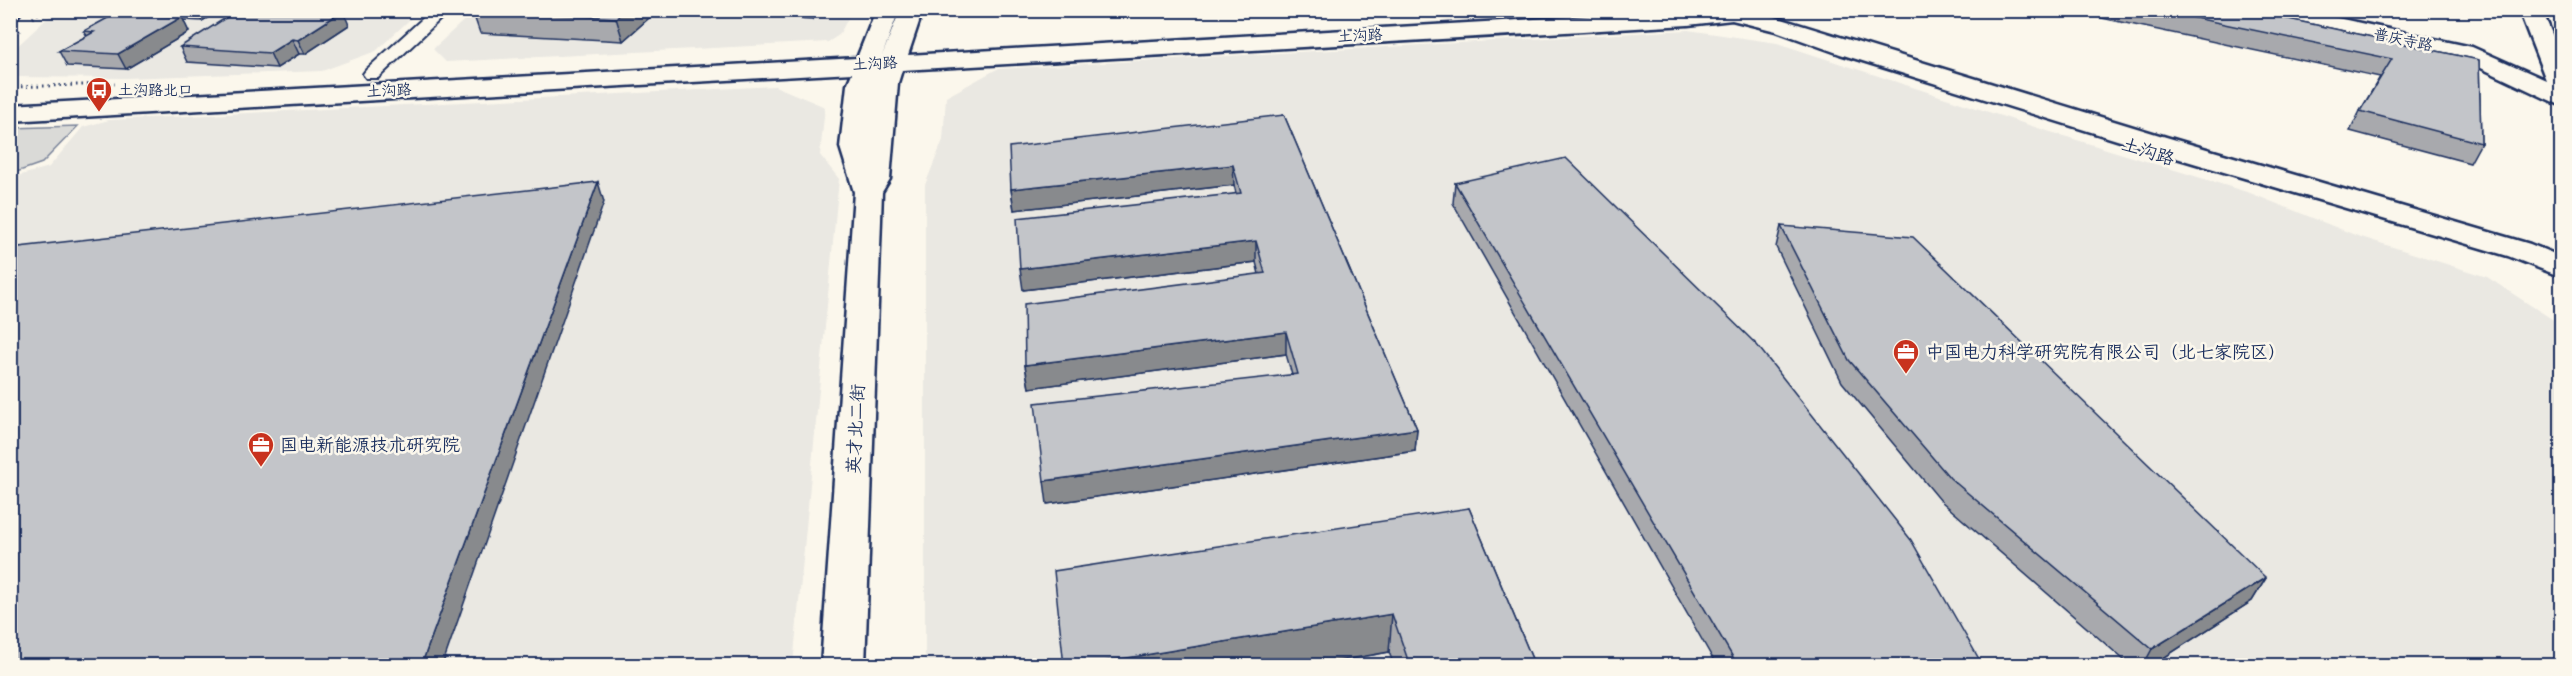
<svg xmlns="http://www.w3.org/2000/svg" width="2572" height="676" viewBox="0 0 2572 676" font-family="Pangolin,'LXGW WenKai TC',sans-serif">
  <rect width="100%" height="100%" fill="#fbf7ec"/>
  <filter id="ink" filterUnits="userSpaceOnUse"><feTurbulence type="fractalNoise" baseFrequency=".0167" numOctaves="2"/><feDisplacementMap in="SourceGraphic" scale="12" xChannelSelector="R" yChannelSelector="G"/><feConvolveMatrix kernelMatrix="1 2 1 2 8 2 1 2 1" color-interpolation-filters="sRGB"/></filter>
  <g filter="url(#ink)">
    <path fill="#eae8e2" d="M55,11H419L376,51L322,71L125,78L11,77V52Z
      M474,11H852L839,35L828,42L446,62L433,49Z
      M1688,30L1777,43L2041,129L2250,193L2355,235L2487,277L2561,325V665H925V185L943,140L946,97L997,69Z
      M775,86L825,107L820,155L839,179L793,665L11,666V178L49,167L83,127L109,120Z"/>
    <path fill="#dadad7" stroke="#7a849a" stroke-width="1.5" d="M78,126L42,163L11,174V128Z"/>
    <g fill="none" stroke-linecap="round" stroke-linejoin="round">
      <g stroke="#1b2f5e" stroke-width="4">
        <path id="street" d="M432,10H450L378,78H366L363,74L366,70Z"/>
      </g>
      <g stroke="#1b2f5e" stroke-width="5">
        <path id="secondary" d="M876,10H899L882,56L900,10H923L908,55L1693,10H1768L1765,14L2166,137L2530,244L2562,257V277L2508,256L2146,149L1840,54L1776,31L1732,20L1688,25L902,70L898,83L890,179L882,192L865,666H821L854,192L840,147L847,85L852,73L10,121V105L857,58Z
          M2254,10H2300L2472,47L2546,80L2519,10H2542L2562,58V106L2464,60L2265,17L2257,15Z"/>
      </g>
      <g stroke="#1b2f5e" stroke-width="5">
        <path id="primary" d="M10,10H22L18,16L10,18Z"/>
      </g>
      <path stroke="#1b2f5e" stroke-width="3" stroke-dasharray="1.5 4" stroke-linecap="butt" d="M33,18L41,10
        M10,38L21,29
        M10,87L115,84"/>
      <use href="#street" fill="#fbf7ec" fill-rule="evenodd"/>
      <use href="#secondary" fill="#fbf7ec" fill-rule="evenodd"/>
      <use href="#primary" fill="#fbf7ec" fill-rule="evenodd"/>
    </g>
    <path fill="#a8a9ad" stroke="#1b2f5e" stroke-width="1.5" d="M109,10H221L202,21L183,20L189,32L126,69L67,66L59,51L87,36L84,31L112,16Z
      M472,10H658L623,41L480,33Z
      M741,10H820L813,19L742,15Z
      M2064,10H2246L2479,60L2481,143L2470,163L2350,131L2360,111L2380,77Z
      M349,25L305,54H299L277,68L187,62L180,47Z
      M1284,115L1417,429L1415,451L1047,504L1292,375L1286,354L1029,388L1025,365L1259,274L1256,262L1023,290L1236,193L1234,185L1014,210L1011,189Z
      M1455,183L1983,666H1717L1453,203Z
      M1781,226L2266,578L2252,601L2151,666H2131L1941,501L1842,382L1776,247Z
      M1469,508L1535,666H1394L1389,652L1310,666H1064Z"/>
    <path fill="#888a8d" stroke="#1b2f5e" stroke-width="1.5" d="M197,10H221L202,21Z
      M624,10H658L623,41L616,18Z
      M811,10H820L813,19Z
      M343,11L349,25L305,54L298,40Z
      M182,17L189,32L126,69L118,54Z
      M292,39L299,54L277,68L270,53Z
      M1233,165L1234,185L1014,210L1011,189Z
      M598,182L604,202L442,666H421Z
      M1256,241V262L1023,290L1020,269Z
      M1286,332V354L1029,388L1025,365Z
      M1417,429L1415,451L1047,504L1044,481Z
      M2266,578L2252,601L2151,666H2143L2152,649Z
      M1392,614L1389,652L1310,666H1079Z"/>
    <path fill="#c3c5c9" stroke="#1b2f5e" stroke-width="1.5" d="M238,10H334L343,11L298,40L292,39L270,53L180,47Z
      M485,10H624L616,18Z
      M2157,10H2246L2479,60L2481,143L2360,111L2392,59Z
      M115,14L182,17L118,54L59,51L94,32L84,31Z
      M1284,115L1417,429L1044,481L1035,403L1298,374L1286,332L1025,365L1024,304L1265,273L1256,241L1020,269L1017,218L1241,193L1233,165L1011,189L1009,147Z
      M1566,158L1757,345L1911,540L1983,666H1738L1455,183Z
      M598,182L421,666H10V248Z
      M1781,226L1913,237L2266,578L2152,649L1950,478L1849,360Z
      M1469,508L1535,666H1410L1392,614L1079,666H1064L1054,571Z"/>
  </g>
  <defs>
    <g id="bus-pin" transform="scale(1.35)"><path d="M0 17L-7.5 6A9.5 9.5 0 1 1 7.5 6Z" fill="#c8321e" stroke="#fbf7ec"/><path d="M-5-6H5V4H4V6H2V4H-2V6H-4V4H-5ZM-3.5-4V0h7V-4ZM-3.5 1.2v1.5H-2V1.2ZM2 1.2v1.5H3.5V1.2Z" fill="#fff"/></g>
    <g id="office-pin" transform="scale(1.35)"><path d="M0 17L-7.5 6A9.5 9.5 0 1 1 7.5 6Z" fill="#c8321e" stroke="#fbf7ec"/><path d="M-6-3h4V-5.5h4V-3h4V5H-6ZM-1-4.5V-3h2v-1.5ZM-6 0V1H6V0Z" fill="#fff"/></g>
  </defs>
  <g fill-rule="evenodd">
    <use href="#bus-pin" x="99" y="90"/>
    <use href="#office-pin" x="1906" y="352"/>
    <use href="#office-pin" x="261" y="445"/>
  </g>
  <g text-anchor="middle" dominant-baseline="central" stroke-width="5" stroke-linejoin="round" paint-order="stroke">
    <g font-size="15" fill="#1b2f5e" stroke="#fbf7ec">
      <text transform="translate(1360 36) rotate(-3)">土沟路</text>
      <text transform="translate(2403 40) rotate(12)">普庆寺路</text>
      <text transform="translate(875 64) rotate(-3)">土沟路</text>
      <text transform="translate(389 91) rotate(-3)">土沟路</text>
    </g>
    <g font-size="15" fill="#1b2f5e" stroke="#fbf7ec" text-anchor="start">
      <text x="118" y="90">土沟路北口</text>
    </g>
    <g font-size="18" fill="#1b2f5e" stroke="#fbf7ec">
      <text transform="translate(2148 152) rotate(17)">土沟路</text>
      <text transform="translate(856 429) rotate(-87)">英才北二街</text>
    </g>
    <g font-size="18" fill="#1b2f5e" stroke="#fbf7ec" text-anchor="start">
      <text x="1926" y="352">中国电力科学研究院有限公司（北七家院区）</text>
      <text x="280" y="445">国电新能源技术研究院</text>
    </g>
  </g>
  <rect width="2572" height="676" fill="none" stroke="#fbf7ec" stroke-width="36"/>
  <rect x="18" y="18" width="2536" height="640" fill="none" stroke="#1b2f5e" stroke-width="2" filter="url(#ink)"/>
</svg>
